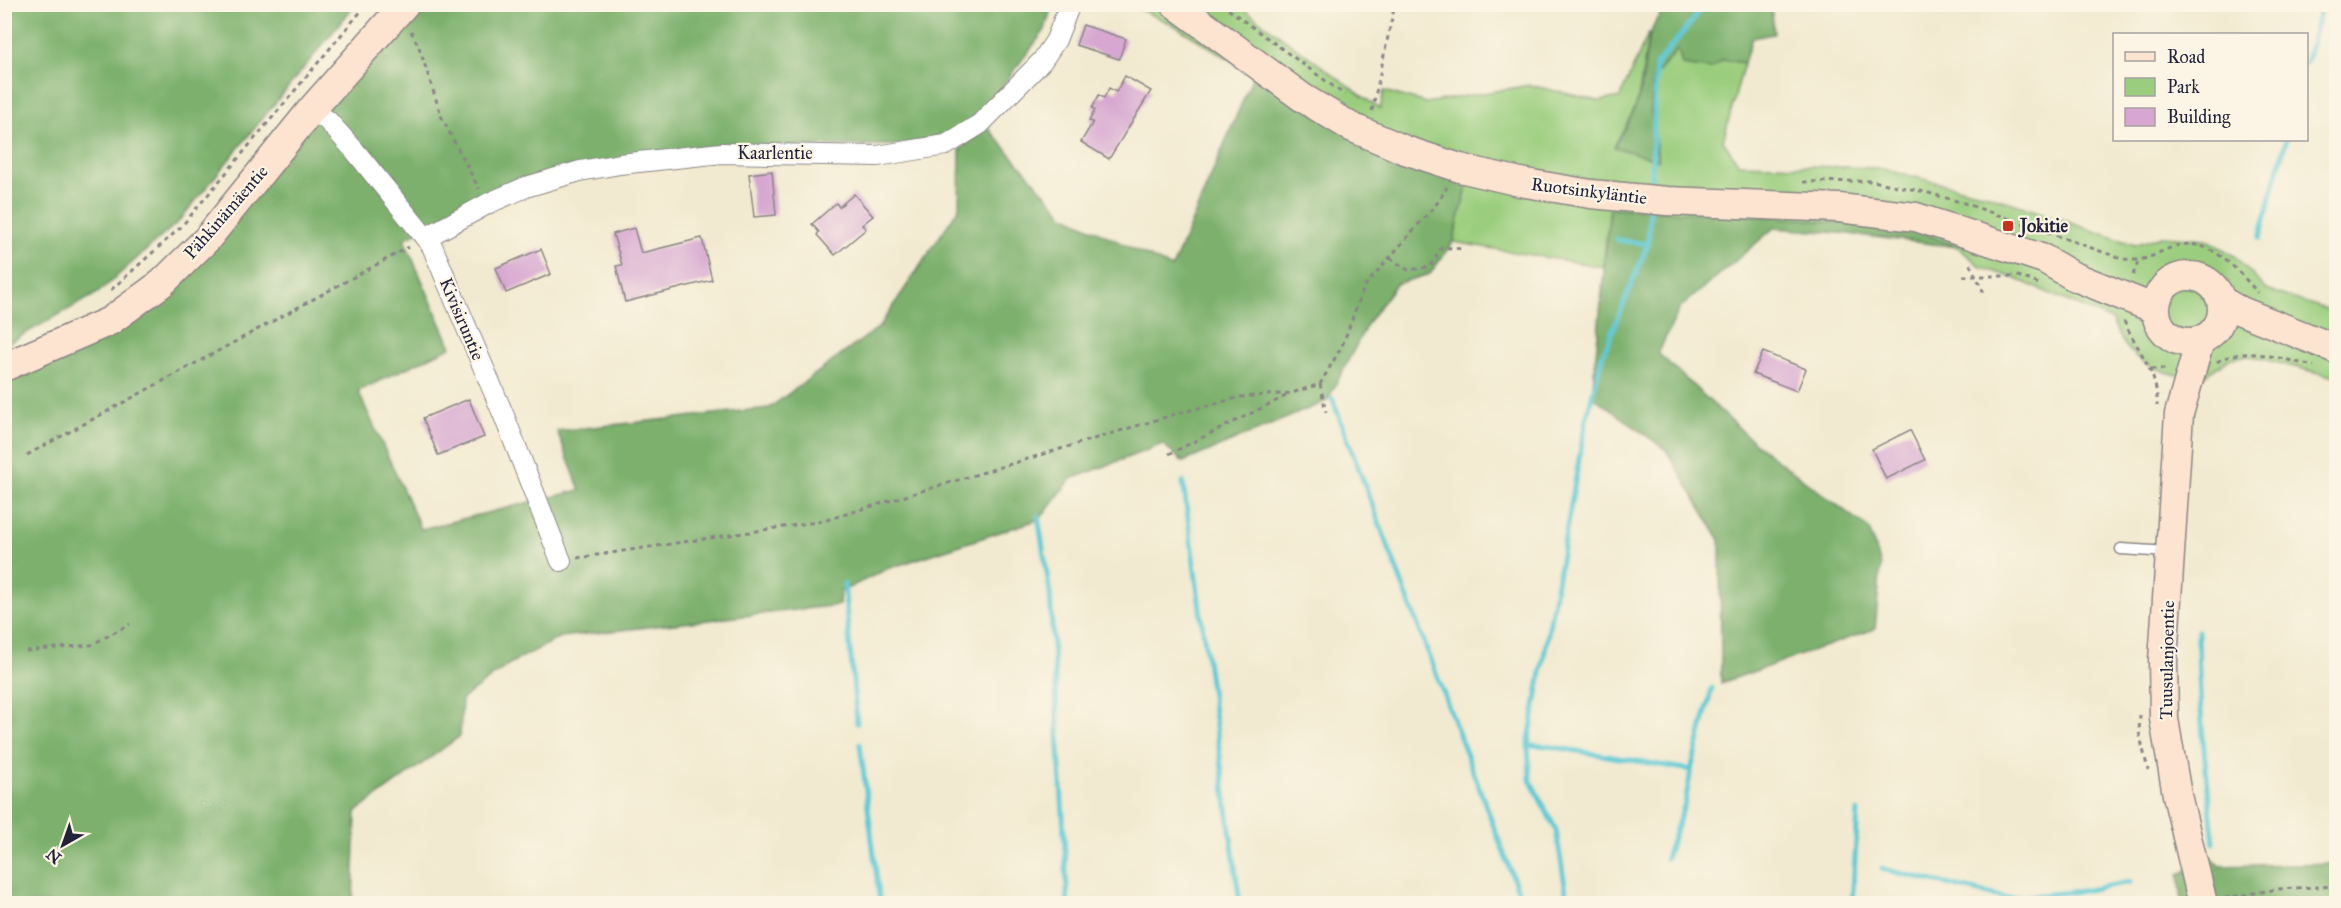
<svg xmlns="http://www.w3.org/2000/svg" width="2341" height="908" viewBox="0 0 2341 908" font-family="'IM FELL Great Primer',serif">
  <rect width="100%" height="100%" fill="#fcf5e5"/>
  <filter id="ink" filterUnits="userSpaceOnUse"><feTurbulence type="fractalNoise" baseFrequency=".0167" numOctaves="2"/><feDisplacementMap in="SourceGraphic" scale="12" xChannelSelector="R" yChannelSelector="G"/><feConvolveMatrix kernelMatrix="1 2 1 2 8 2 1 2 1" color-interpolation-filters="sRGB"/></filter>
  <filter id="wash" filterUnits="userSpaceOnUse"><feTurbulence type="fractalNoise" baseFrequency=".008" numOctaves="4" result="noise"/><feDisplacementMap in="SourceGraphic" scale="24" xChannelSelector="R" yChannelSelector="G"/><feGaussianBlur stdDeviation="1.35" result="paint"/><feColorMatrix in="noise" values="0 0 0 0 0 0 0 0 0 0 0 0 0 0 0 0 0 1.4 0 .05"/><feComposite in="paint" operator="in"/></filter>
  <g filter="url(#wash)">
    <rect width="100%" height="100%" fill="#f2ead0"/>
    <path fill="#9acd7d" stroke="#5e785c" stroke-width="1.5" d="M1130,5H1238L1380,109L1384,91L1426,103L1530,85L1599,101L1620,97L1649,32L1637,104L1615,147L1658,159L1651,113L1653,78L1679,48L1744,63L1723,141L1739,164L1878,168L1989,195L2135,245L2161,236L2206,239L2235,256L2266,290L2336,312V377L2250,356L2231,358L2199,379C2156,372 2128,364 2112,320L2016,279L1981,267L1958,247L1914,230L1610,208L1603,267L1453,242L1469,179L1254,74L1172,24Z"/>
    <path fill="#7bb06c" stroke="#4e6954" stroke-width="1.5" d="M5,4H355V5L179,221L98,293L5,345Z
      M1668,4L1771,5L1774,34L1752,38L1744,63L1723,60L1711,69L1682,65L1678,49L1653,78L1651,113L1658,160L1614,147C1621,133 1631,119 1636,105C1651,67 1637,40 1668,4Z
      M422,5H1052L1045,30L983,111L956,132L903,145L731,146L514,182L404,239L451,347L358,391L421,529L580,490L557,431L769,408L879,327L959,208L960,149L988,128L1064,215L1172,268L1254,74L1469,179L1453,242L1430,274L1396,284L1369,321L1327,401L1183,462L1163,444L1071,479L1040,519L887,569L840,592L839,605L561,637L511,663L462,699L460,736L356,812L353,903H5L4,380L123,326Z
      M1610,208L1791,218L1914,230L1958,247L1840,233L1774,228L1680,308L1658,353L1756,444L1869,529L1881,565L1875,629L1721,683L1720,540L1666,450L1592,396Z
      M2210,857L2221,866L2336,863V903H2182L2179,875Z"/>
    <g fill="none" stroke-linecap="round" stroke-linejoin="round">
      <path stroke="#5ec9d6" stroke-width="5" d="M2306,63L2322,4
        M1651,191L1656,65L1694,19L1702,4
        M2260,238L2286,140
        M1617,240L1648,244
        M1332,398L1523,904
        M1183,482L1240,904
        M1038,516L1050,593L1068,904
        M844,584L857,723
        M2198,631C2198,703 2206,772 2214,843
        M860,744L880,904
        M1528,745L1547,746L1691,770L1712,688
        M1666,858L1685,803L1691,770
        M1882,869L2006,898L2082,891L2130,882
        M1568,904L1556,830L1530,780L1528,745L1586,420L1602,357L1648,244L1650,209
        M1852,904L1858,811"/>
    </g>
    <g id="blocks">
      <path fill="#d7a7d1" d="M1083,25L1126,39L1119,59L1076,45Z
        M1125,76L1151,91L1109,159L1081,142L1093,122L1089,121L1095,110L1092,108L1099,95L1104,98L1109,88L1116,92Z
        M772,171L776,215L754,217L749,174Z
        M854,194L873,216L862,225L866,229L835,255L817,235L819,232L812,224L836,203L839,207Z
        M634,228L641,253L702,238L712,280L625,302L616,266L622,265L613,234Z
        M541,249L551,274L506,293L496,268Z
        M1763,352L1806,369L1797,391L1753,374Z
        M469,399L484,437L438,455L423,418Z
        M1910,430L1925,460L1886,479L1872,449Z"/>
    </g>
  </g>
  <g filter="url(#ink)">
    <use href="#blocks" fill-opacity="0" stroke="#8a8686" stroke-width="1.5"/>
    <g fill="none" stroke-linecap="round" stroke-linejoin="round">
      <g stroke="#8a8686" stroke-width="13">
        <path id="lane" d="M2121,549L2169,552"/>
      </g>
      <g stroke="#8a8686" stroke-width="22">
        <path id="street" d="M312,109L328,121L355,151L432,246L504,416L561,561
          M427,237L489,203L526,187L580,171L620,164L722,153L877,156L946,145L980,124L1042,61L1056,40L1070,4"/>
      </g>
      <g stroke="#8a8686" stroke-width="31">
        <path id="secondary" d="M1175,4L1303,98L1351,127L1405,150L1460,168L1520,182L1591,194L1667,201L1839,208L1916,217L2044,259L2073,276L2155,309
          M2156 309a33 33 0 1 1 66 0a33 33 0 1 1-66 0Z
          M2222,301L2236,309L2336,349
          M2200,341L2179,414L2163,661L2164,719L2177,795L2203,904
          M4,367L110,321L162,283L207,239L312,109L405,4"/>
      </g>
      <path stroke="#8a8686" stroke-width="3" stroke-dasharray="4.5 4.5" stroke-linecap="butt" d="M1221,4L1345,95
        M411,31L419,47L442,118L479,189
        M1372,111L1395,4
        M1803,182L1873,181L1925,192L1964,203L2120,258C2146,264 2150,255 2173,247C2209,234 2237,270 2258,293
        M1390,258L1408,270L1430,267L1442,247L1462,249
        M1970,264L1985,295
        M2133,275L2138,262
        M1963,276H2018L2039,284
        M111,290L181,227L367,4
        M2124,321C2137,350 2159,373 2157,406
        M2217,362C2246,344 2282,360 2314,366
        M2151,369H2168
        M1320,384L1326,412
        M1169,454L1290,394
        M27,455L409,247
        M577,558L823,521L1179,413L1241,397L1292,393L1320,384L1342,346L1364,287L1438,202L1447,187
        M26,651L91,645L130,624
        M2140,715L2139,732L2148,770
        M2225,898L2279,889L2336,886"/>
      <use href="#lane" stroke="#fff" stroke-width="10"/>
      <use href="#street" stroke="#fff" stroke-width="20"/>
      <use href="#secondary" stroke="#fde4d1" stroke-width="28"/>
    </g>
  </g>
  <rect fill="#c8321e" stroke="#fcf5e5" stroke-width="2" x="2002" y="220" width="12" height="12" rx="3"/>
  <g text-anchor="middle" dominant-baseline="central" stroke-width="4.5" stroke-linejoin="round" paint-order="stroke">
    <g font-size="18" fill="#22223b" stroke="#fcf5e5">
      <text x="775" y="153">Kaarlentie</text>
      <text transform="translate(1589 191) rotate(7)">Ruotsinkyläntie</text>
      <text transform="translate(226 212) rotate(-49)">Pähkinämäentie</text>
      <text transform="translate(462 319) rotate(67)">Kivisiruntie</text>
      <text transform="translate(2167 660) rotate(-89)">Tuusulanjoentie</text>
    </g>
    <g font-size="18" font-weight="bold" fill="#22223b" stroke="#fcf5e5" text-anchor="start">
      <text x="2020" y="226">Jokitie</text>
    </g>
  </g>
  <rect width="2341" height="908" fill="none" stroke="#fcf5e5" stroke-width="24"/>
  <rect x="2113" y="33" width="195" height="108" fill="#fcf5e5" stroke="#a5a1a1" stroke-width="1.5"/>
  <rect x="2125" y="52" width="30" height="9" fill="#fde4d1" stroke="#a5a1a1" stroke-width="1.5"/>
  <text x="2167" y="63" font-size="18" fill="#22223b">Road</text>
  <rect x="2125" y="78" width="30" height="18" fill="#9acd7d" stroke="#a5a1a1" stroke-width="1.5"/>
  <text x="2167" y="93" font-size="18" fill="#22223b">Park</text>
  <rect x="2125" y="108" width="30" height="18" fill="#d7a7d1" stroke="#a5a1a1" stroke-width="1.5"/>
  <text x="2167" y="123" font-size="18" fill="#22223b">Building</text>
  <g transform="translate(63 845) rotate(220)" stroke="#fcf5e5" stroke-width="4.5" paint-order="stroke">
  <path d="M0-4.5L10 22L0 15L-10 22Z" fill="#22223b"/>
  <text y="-9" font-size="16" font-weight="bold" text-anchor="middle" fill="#22223b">N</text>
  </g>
</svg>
